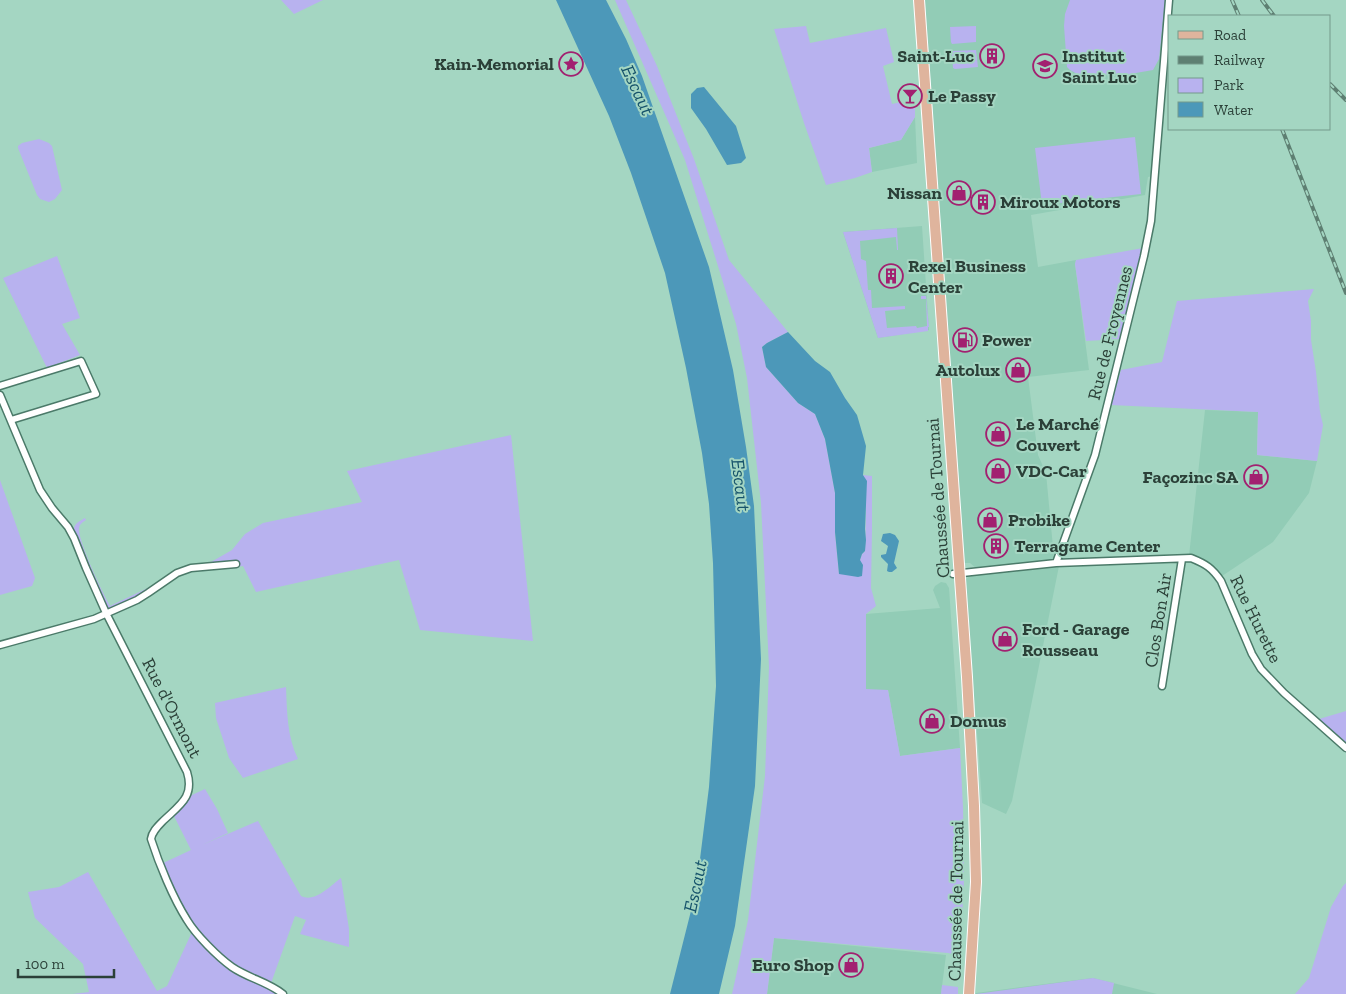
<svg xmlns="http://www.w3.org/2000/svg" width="1346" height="994" viewBox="0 0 1346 994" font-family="'Zilla Slab',serif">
  <rect width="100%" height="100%" fill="#a4d6c2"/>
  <path fill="#92ccb6" d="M925,0H1167L1155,131L1153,176L1148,177L1145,195L1031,215L1038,267L1076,260L1075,264L1089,370L1028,377L1038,455L1046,473L1054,558L1043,562L976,568L970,563H964L947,333Z
    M915,117L917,163L872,172L869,148L901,140Z
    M922,226L929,330L878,338L843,232Z
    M1205,410L1258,412L1257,455L1317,461L1309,493L1273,542L1222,576L1211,565L1202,559L1189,556Z
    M1059,566L1012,801L1006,814L982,803L978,745L965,583L966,579L969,576Z
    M941,582L946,583L949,588L960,748L900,756L888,690H866V614L940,608L933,590L935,586Z
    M774,938L946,955L941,994H767Z
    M1093,978L1157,994H976V993Z"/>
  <path fill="#b8b2ef" d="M281,0H323L294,14Z
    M615,0H626L657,66L694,159L729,260L788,332L767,343L762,347L766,367L798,403L815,414L825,439L835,493V533L839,574L860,560L862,554L865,551L866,511L863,475L872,476V530L871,588L876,606L866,614V689L888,690L900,756L960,748L963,807L964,880L960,956L948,953L774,938L767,994H732L736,976L748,920L765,776L769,667L761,503L747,378L736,324L685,160Z
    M1070,0H1165L1159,59L1153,70L1130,74L1079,75L1070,70L1067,67L1064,26L1065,14Z
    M806,26L810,43L886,28L894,62L883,66L892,104L915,99V117L901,140L869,148L872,172L855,178L826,185L804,123L774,29Z
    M976,26V42L952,44L951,42L950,27Z
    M976,50L978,67L955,69L953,68L952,53L953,51Z
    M1135,137L1141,194L1042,205L1035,148Z
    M39,139L49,143L52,146L62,190L55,199L49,202L40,199L37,195L18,148V146L22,143Z
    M897,228L898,250H897L896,237L860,241L861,259L866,261L868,290H871L872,308L905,306V309L885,311L887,328L916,326L917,328L927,326L926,299H921V296H926L929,327H928V331L878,338L843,232Z
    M1143,248L1120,339L1086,341L1075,264L1076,260Z
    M57,256L80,318L62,324L80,355L47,368L3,278Z
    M1314,289L1308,301L1311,321V340L1316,372L1320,412L1323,425L1317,461L1257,455L1258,412L1111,405L1121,370L1162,362L1177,301Z
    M511,435L533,641L420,630L399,560L256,592L243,566L215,570L211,562L232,550L245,534L263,523L362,502L347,471Z
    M0,480L35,578L32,586L0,595Z
    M85,518L86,520C83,522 79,524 79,529C78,541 103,594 110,606L150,587L152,590L110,609L108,608L98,588L74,531C73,524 80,521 85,518Z
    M286,687C287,711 287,737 298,759L243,778L229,758L216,718L215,703Z
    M1346,711V744L1319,719Z
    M205,789L217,809L228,833L202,845L258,821L301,896C315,903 330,886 341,878L349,929V947L300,934L306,920L295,916L270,986L223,962L280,994H73L89,992L83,964L35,918L28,892L59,887L88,872L157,991L167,986L192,932L161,864L191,850L174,816L192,795Z
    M1346,883V994H1295L1309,978L1331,907L1343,886Z
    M1093,978L1114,983L1112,994H976Z
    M942,985L958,987V994H941Z"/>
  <path fill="#4c98b9" d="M556,0H606L626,39L642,76L709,267L733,370L746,447L754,506L761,659L755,786L735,926L719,994H670L696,891L709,787L716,686L713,563L709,504L702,453L686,368L665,273L631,173L609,116Z
    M704,87L736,126L746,158L741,163L727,165L706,129L691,108V94L697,88Z
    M788,332L815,361L830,372L845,398L857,415L866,446L863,475L867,481L865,529L866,540L865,551L862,554L860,560L863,565L862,576L858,577L839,574L835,532V493L825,439L815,414L798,403L766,367L762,347L767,343Z
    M890,533L895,535L899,541L894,563L897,568L892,572H889L887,571L888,564L881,557V555L886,554L888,546L881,541L883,534Z"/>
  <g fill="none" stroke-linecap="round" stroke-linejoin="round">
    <g stroke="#4b7a69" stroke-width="9">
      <path id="minor" d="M0,386L81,361L96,394L11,420
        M0,395L40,490L52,508L68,527L74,538L86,568L106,613L187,772C195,798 178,806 162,822C157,827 152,832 151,839C159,864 173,898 187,920C196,935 218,957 232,967C248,978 268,982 283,994
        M1056,563L1191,558C1206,564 1212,568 1221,581L1252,654L1261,669L1284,693L1346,748
        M953,574L1056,563L1095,455L1144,256L1151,221L1169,0
        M0,645L94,619L137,600L148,593L177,573L191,568L236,564
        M1162,686L1182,559"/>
    </g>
    <g stroke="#fff" stroke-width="12">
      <path id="primary" d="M919,0L967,677L974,806L976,882L969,994"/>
    </g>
    <use href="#minor" stroke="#fff" stroke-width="6"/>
    <use href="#primary" stroke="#dfb49d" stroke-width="10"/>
    <g stroke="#5e7f72" stroke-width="4">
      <path id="rail" d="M1232,0L1239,16
        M1262,0L1274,16
        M1330,84L1346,100
        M1282,129L1346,293"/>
    </g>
    <use href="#rail" stroke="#a4d6c2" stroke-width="2" stroke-dasharray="5.5" stroke-linecap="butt"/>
  </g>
  <defs>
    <g id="building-ring" transform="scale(1.25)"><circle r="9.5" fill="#a4d6c2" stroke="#a22070" stroke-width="1.5"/><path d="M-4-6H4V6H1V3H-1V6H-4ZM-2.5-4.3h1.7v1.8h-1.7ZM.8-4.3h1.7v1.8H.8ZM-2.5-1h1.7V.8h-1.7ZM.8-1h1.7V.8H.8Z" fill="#a22070"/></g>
    <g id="sight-ring" transform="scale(1.25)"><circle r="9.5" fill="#a4d6c2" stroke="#a22070" stroke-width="1.5"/><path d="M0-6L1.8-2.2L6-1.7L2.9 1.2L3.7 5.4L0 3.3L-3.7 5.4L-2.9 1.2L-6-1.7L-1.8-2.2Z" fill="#a22070"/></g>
    <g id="school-ring" transform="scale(1.25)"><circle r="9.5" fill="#a4d6c2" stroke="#a22070" stroke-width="1.5"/><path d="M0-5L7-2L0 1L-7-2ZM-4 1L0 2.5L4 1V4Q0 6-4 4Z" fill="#a22070"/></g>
    <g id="bar-ring" transform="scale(1.25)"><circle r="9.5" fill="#a4d6c2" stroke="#a22070" stroke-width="1.5"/><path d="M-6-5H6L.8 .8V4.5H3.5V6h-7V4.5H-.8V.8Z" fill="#a22070"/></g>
    <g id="shop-ring" transform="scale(1.25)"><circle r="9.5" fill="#a4d6c2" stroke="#a22070" stroke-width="1.5"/><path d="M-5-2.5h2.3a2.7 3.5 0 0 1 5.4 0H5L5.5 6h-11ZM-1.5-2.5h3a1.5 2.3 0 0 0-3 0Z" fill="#a22070"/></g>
    <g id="fuel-ring" transform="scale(1.25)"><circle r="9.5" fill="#a4d6c2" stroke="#a22070" stroke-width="1.5"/><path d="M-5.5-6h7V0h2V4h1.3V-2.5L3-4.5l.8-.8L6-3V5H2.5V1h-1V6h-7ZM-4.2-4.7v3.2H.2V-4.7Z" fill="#a22070"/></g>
  </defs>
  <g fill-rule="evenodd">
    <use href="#building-ring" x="992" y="56"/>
    <use href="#sight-ring" x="571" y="64"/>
    <use href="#school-ring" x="1045" y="66"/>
    <use href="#bar-ring" x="910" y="96"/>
    <use href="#shop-ring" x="959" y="193"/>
    <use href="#building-ring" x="983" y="202"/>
    <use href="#building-ring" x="891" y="276"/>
    <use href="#fuel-ring" x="965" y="340"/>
    <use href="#shop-ring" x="1018" y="370"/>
    <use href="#shop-ring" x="998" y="434"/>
    <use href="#shop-ring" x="998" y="471"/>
    <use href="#shop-ring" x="1256" y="477"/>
    <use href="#shop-ring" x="990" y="520"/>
    <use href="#building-ring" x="996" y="546"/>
    <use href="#shop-ring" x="1005" y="639"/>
    <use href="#shop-ring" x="932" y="721"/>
    <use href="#shop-ring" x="851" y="965"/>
  </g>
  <g text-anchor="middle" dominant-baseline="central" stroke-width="4" stroke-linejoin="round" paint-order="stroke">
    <g font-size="18" font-weight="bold" fill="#2b4038" stroke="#a4d6c2" text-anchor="start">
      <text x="974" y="56" text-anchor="end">Saint-Luc</text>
      <text x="1062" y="56">Institut<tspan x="1062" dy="21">Saint Luc</tspan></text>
      <text x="554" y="64" text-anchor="end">Kain-Memorial</text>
      <text x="928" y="96">Le Passy</text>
      <text x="942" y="193" text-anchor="end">Nissan</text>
      <text x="1000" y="202">Miroux Motors</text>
      <text x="908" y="266">Rexel Business<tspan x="908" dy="21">Center</tspan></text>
      <text x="982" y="340">Power</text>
      <text x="1000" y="370" text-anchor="end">Autolux</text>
      <text x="1016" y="424">Le Marché<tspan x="1016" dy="21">Couvert</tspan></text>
      <text x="1016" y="471">VDC-Car</text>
      <text x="1238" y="477" text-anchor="end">Façozinc SA</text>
      <text x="1008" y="520">Probike</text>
      <text x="1014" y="546">Terragame Center</text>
      <text x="1022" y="629">Ford - Garage<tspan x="1022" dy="21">Rousseau</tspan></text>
      <text x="950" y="721">Domus</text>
      <text x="834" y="965" text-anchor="end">Euro Shop</text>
    </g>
    <g font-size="18" fill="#2b4038" stroke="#a4d6c2">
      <text transform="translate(1110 333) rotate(-76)">Rue de Froyennes</text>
      <text transform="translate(938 498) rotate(-94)">Chaussée de Tournai</text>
      <text transform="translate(1256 619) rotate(64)">Rue Hurette</text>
      <text transform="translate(1158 620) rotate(-81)">Clos Bon Air</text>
      <text transform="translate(172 708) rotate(63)">Rue d'Ormont</text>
      <text transform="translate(956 901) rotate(-89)">Chaussée de Tournai</text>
    </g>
    <g font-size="19" font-style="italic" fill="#16536b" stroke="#a4d6c2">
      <text transform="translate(638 90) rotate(65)">Escaut</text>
      <text transform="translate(741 485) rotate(83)">Escaut</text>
      <text transform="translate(695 886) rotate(-78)">Escaut</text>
    </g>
  </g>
  <rect x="1168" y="15" width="162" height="115" fill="#a4d6c2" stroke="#749a8b"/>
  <rect x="1178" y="31" width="25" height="8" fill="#dfb49d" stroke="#749a8b"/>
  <text x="1214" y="40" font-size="15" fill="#2b4038">Road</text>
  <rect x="1178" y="56" width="25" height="8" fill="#5e7f72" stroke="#749a8b"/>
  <text x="1214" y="65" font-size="15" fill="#2b4038">Railway</text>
  <rect x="1178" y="78" width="25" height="15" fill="#b8b2ef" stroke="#749a8b"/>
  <text x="1214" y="90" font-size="15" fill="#2b4038">Park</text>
  <rect x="1178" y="102" width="25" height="15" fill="#4c98b9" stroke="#749a8b"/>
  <text x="1214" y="115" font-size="15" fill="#2b4038">Water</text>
  <path d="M18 969v8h96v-8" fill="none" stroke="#2b4038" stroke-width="2.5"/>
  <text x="25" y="969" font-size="15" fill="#2b4038" stroke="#a4d6c2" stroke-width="4" paint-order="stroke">100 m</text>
</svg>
